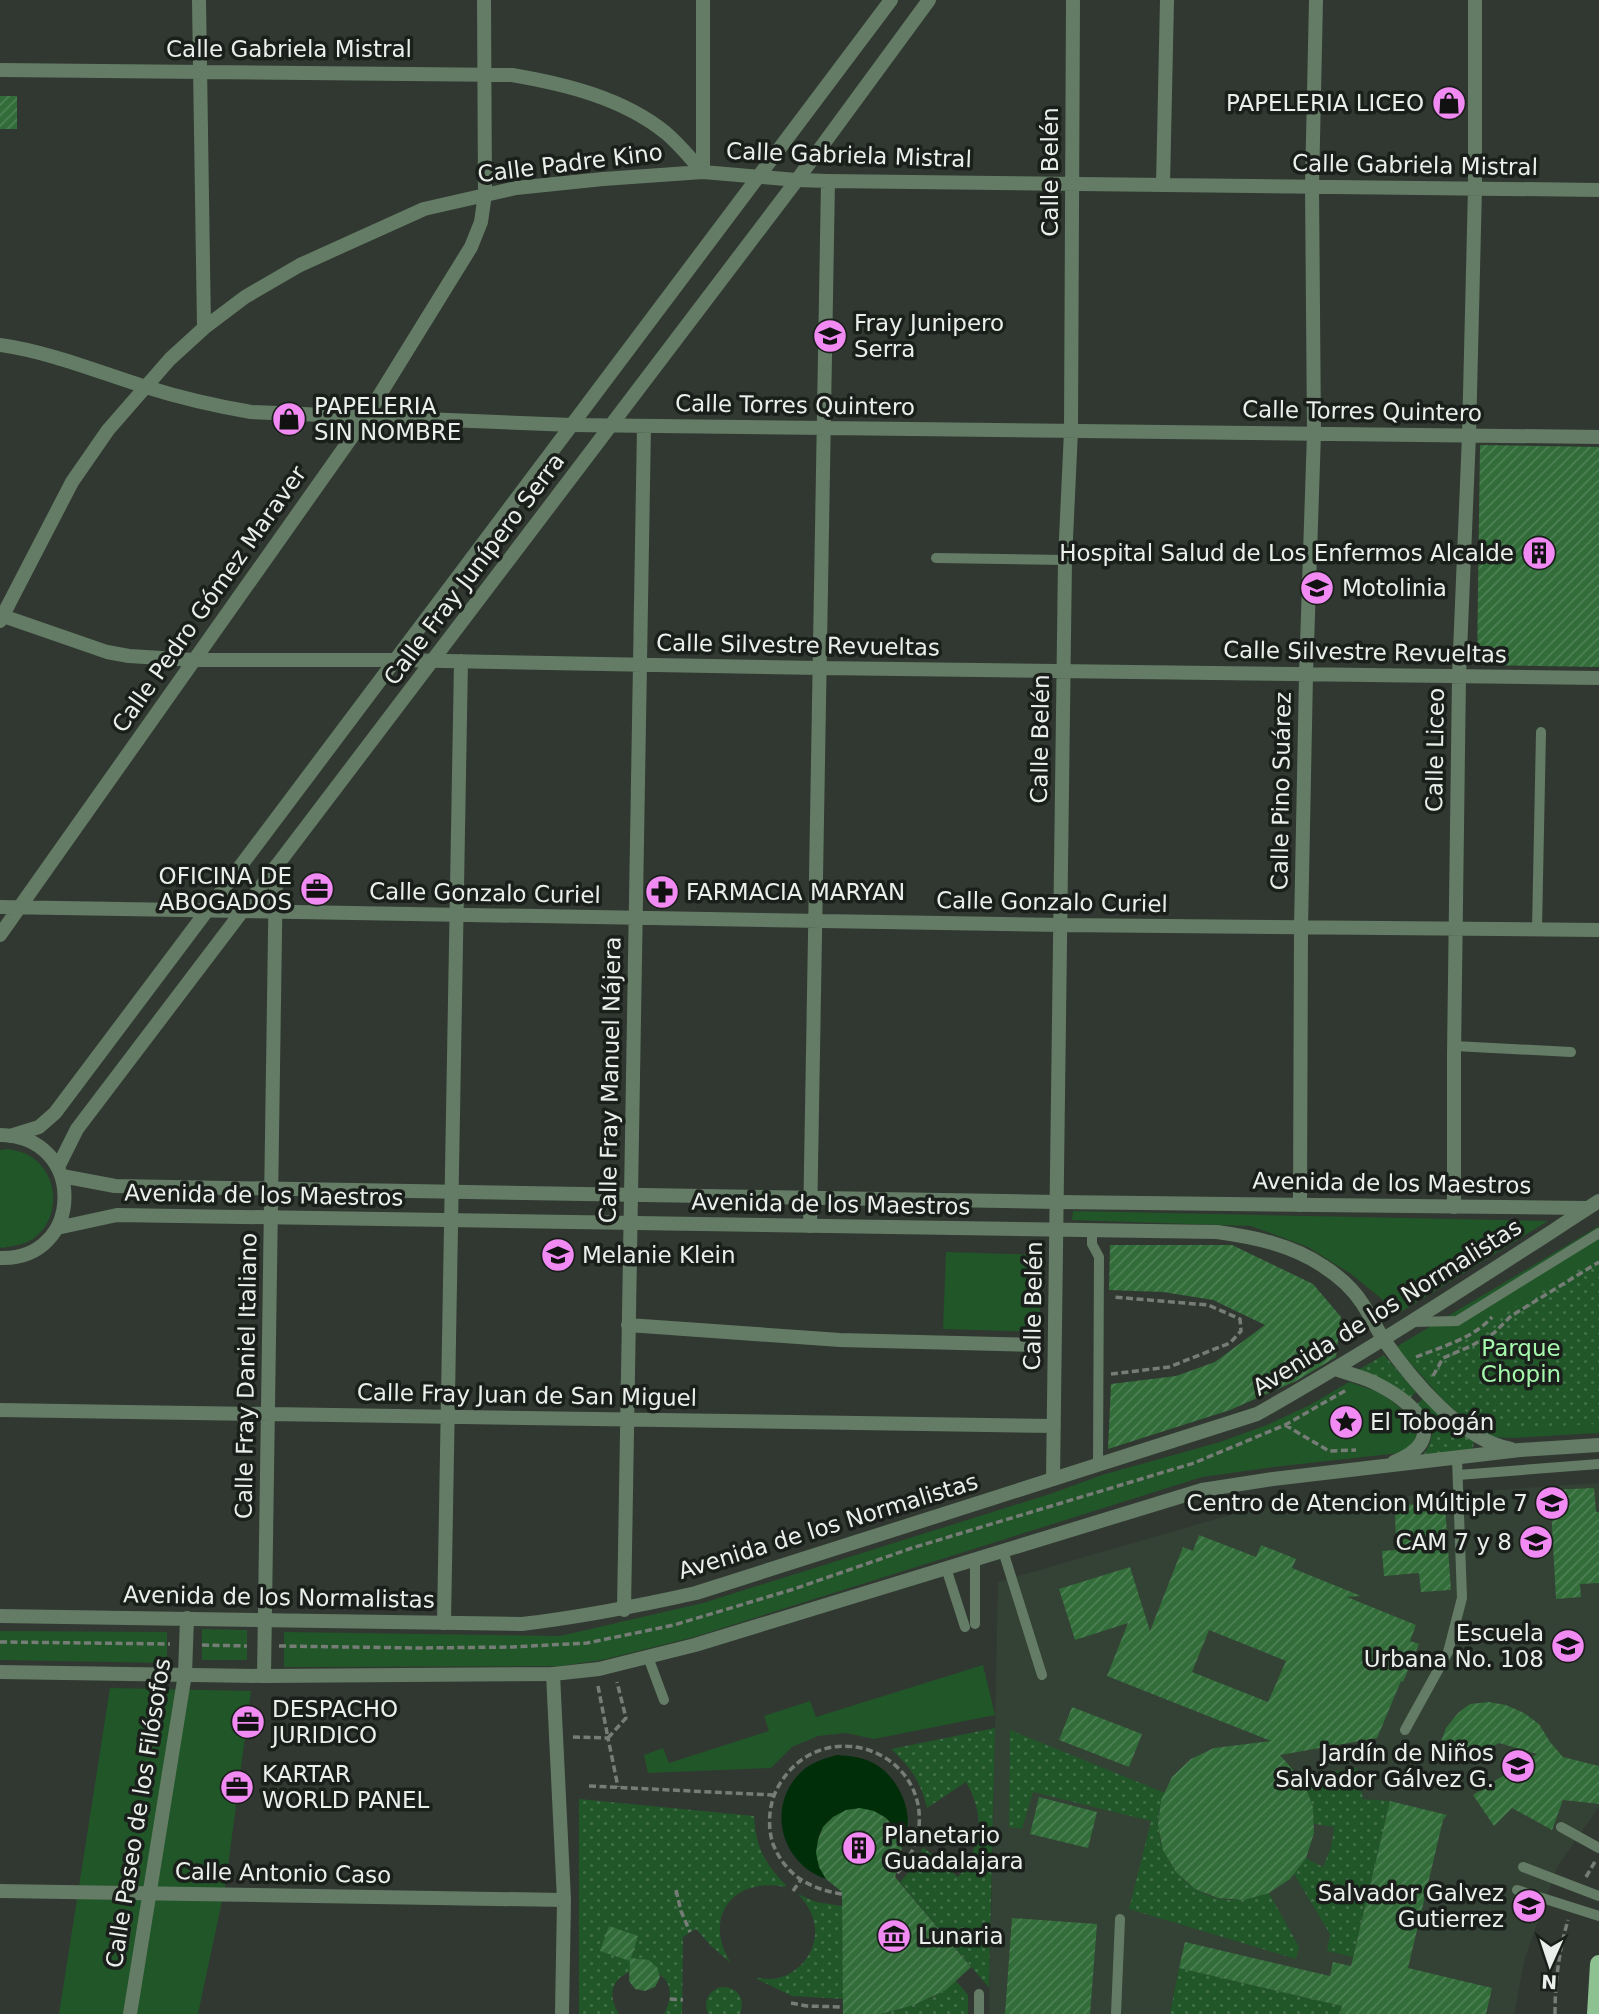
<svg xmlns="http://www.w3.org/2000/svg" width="1599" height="2014" viewBox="0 0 1599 2014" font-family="'DejaVu Sans',sans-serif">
  <defs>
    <pattern id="garden-dots" width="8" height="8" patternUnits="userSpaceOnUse" patternTransform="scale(1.75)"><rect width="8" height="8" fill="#215629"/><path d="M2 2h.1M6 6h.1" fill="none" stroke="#416f48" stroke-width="1.8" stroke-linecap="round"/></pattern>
    <pattern id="building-hatch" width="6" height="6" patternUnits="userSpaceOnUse" patternTransform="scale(1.75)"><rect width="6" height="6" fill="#316c39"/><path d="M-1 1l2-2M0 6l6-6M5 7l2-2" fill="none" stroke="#4f8156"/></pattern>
  </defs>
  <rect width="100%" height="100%" fill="#313831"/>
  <path fill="#344135" d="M1599,1483V1807L1557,1867L1525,1958L1514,2014H989L998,1582L1261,1506Z"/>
  <path fill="#215629" d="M8,1149C13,1150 19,1151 24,1153C58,1167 64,1217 33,1239C23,1245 13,1246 2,1248L0,1247V1150Z
    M1073,1211L1548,1221L1399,1313L1351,1274L1308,1247L1251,1226L1072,1220Z
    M1599,1226V1433L1513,1438L1494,1437L1475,1428L1444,1401L1396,1347Z
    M946,1252L1042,1255L1039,1332L943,1329Z
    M1349,1382L1381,1393L1412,1417L1417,1429L1415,1443L1399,1453L1273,1467L1202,1477L694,1637L602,1660L560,1666L284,1667V1632L560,1636L703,1603L1053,1493L1102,1475L1220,1442L1267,1425L1310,1405Z
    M202,1629L247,1630V1660H202Z
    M0,1631L167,1632V1663L0,1660Z
    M983,1665L995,1715L874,1739L846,1733L818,1736L792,1747L771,1768L648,1773L644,1755L663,1748L669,1763L769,1731L764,1716L810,1701L816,1717Z
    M110,1688L251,1691L226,1882L198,2014H59Z"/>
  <path fill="url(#garden-dots)" d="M1599,1257V1424L1494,1429L1457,1406L1414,1360C1445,1349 1476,1340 1500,1316Z
    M1384,1355L1416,1392L1410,1398L1358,1370Z
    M1424,1398L1446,1422L1474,1442L1472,1451L1424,1454C1438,1433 1432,1421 1417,1404Z
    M995,1728L989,1988L900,1882L913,1867L923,1847L958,1877C981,1846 986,1816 966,1782L927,1808C920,1780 911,1768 891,1749Z
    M1010,1730L1165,1793C1144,1835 1175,1890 1220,1899C1238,1902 1252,1898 1269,1893L1299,1947L1296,1959L1129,1909L1151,1821L1033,1792L1022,1829L1009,1827Z
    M1357,1768L1363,1799L1390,1801L1353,1957L1327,1951L1330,1934L1294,1874L1306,1858L1323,1867L1331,1848L1334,1827L1314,1824L1313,1807L1304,1783L1323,1773Z
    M579,1799L754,1816C756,1847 764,1863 786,1885L785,1887C733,1876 702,1918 731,1963L711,1946L696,1929L683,1937L682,2014H664C696,1952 585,1959 619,2014H579Z
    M798,1894L816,1902L842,1906L843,1999L792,1996L755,1978C760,1978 766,1979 772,1979C801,1976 822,1946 813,1918C810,1908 804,1901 798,1894Z
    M1179,1968L1342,2006L1340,2014H1170Z
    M956,1981L968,1995V2014H881C908,2007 935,2000 956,1981Z
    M720,1987C737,1986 746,1998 740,2014H708C703,2002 708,1992 720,1987Z"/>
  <path fill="#002e09" d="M837,1755C851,1756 863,1757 875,1764C898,1776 919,1819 901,1842C897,1833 894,1825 886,1818C879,1812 871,1811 861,1811C819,1809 807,1846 826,1879C782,1864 766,1809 799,1774C809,1763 823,1759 837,1755Z"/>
  <path fill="url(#building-hatch)" fill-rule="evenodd" d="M0,96H17V129H0Z
    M1480,445L1599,447V667L1477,665Z
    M1110,1245H1232L1313,1284L1341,1317L1336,1357L1296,1381L1230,1410L1108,1449L1111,1384L1176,1376L1215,1362L1265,1325L1213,1300L1163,1292L1109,1290Z
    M1594,1488L1596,1512H1599V1583L1580,1584L1581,1597L1556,1599L1550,1490Z
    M1432,1503L1433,1507L1445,1506L1451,1590L1421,1592L1419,1573L1384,1576L1382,1551L1396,1550L1395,1509L1407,1508V1505Z
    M1199,1535L1256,1557L1261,1545L1296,1559L1292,1568L1361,1596L1347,1597L1416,1625L1410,1641L1419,1644L1403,1682L1401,1681L1377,1738L1280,1755L1304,1783L1313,1807L1314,1833L1306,1858L1290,1879L1269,1893L1244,1900L1218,1898L1195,1889L1176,1872L1163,1850L1158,1825L1161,1800L1172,1777L1191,1759L1214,1748L1271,1741L1107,1676L1128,1623L1075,1640L1059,1589L1130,1567L1150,1631L1183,1547L1193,1551ZM1209,1630L1286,1661L1268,1702L1192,1672Z
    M1489,1702L1506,1705L1524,1713L1539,1724L1550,1742L1563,1757L1599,1766V1804L1563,1800L1552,1830L1512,1808L1494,1826L1473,1795L1537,1754L1499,1743L1488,1749L1481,1759L1439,1747L1446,1728L1458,1713L1470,1704Z
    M1072,1707L1142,1734L1129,1767L1059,1740Z
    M1039,1797L1097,1812L1088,1848L1030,1834Z
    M1390,1801L1447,1815L1443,1820L1408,1968L1492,1988L1486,2014H1340L1342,2006L1179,1968L1185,1942L1330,1976L1333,1962L1351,1966Z
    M860,1808L874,1811L886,1818L895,1828L901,1842L902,1856L895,1877L971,1967L946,1990L914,2005L881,2014H843L842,1892L826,1879L819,1867L816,1853L818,1840L823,1827L833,1817L846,1810Z
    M1012,1918L1097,1924L1090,2014H1005Z
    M609,1926L638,1936L631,1958L649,1960L657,1967L660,1977L655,1987L645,1991L635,1989L629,1981L630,1961L600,1951Z"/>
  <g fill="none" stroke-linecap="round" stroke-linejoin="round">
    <path stroke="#767c76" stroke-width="3.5" stroke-dasharray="7 3.5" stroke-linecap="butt" d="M1416,1357C1441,1347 1474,1338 1492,1317
      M1111,1374L1169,1367L1230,1343L1241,1331L1240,1319L1208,1305L1113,1297
      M1433,1376L1443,1358L1471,1346L1494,1333L1511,1316L1599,1262
      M1285,1425L1329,1451L1356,1450
      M0,1642L170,1644
      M202,1645L247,1646
      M279,1646L420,1648L512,1647L587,1643L674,1625L794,1589L912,1548L1194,1463L1285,1425L1348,1389
      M598,1686L608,1738
      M573,1737L608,1738L618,1787
      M608,1738L626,1718L617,1682
      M589,1786L773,1795
      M1586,1877L1596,1860
      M676,1890L681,1911L690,1932
      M793,1891L800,1881
      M842,1894C810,1889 786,1876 773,1844C767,1826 769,1803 778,1787C821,1710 933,1751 918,1834C915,1850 905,1864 895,1876
      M670,1999L683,2000
      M791,2003L807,2006L843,2007
      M1555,2014C1555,1981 1559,1951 1568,1920"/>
    <path stroke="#647c65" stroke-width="10" d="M936,558L1065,560
      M1537,929L1541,732
      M1454,1046L1571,1052
      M1092,1231V1244L1099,1257L1098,1465
      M1412,1322L1457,1321L1599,1233
      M1458,1475L1599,1464
      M1003,1551L1042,1675
      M975,1559V1624
      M946,1568L965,1627
      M648,1657L664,1700
      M1405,1730L1448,1652L1462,1598L1457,1459
      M1561,1827L1599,1848
      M1523,1867L1599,1896
      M1517,1890L1599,1916
      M979,2014V1994
      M1116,2014L1120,1919"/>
    <path stroke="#647c65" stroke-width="14" d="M199,0L204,328
      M703,0V172
      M0,70L512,75C565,84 623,98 666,133C680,145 691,159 703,172
      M1163,185L1167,0
      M0,345C50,352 98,372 146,387C181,398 216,406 251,412L572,425L1599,437
      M3,616L107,652L129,656L194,660H394L820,668L1599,678
      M0,621L72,482L108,430L170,359L204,328L245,297L300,265L424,209L516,188L603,179L703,172L797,180L828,181L1599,190
      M0,907L1061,925L1599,930
      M0,935L366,417L471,247L481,222L485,194L484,0
      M1300,1205L1301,928L1306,675L1314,433L1312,186L1316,0
      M1454,1207V1055L1459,676L1469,435L1475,188V0
      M810,1226L828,181
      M628,1325L840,1340L1037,1345
      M0,1410L1054,1426
      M1053,1479L1065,560L1071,431L1073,0
      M624,1610L644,426
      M444,1623L461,661
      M553,1674L564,1900L562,2014
      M264,1676L276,866
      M0,1891L564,1900
      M130,2014L185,1674L187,1618"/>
    <path stroke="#647c65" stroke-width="14" d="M0,1135C88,1136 84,1261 0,1258
      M10,1136L39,1127L55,1113L891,0
      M58,1167L77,1129L797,180L929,0
      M62,1176L115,1186L1057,1202L1587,1208
      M57,1228L117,1215L1217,1232C1254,1237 1292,1245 1323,1266C1337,1275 1353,1289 1362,1303C1370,1315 1376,1328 1384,1340C1412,1380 1461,1440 1511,1449
      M1335,1369C1349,1374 1364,1377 1377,1384C1413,1402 1453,1438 1394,1462
      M0,1616L522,1624C581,1617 638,1606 696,1593L1257,1414C1374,1348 1486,1274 1599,1201
      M0,1672L264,1676L553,1674L599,1669L695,1645L1202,1490L1273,1479L1520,1450L1599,1445"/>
    <path stroke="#8ec192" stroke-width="18" d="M1596,2014L1599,1964"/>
  </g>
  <defs>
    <g id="shop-disc" transform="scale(1.75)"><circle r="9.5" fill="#f28af3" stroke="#1b1f1b"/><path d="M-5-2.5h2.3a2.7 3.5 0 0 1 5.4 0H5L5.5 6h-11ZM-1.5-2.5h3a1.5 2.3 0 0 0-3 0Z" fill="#111"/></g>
    <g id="school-disc" transform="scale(1.75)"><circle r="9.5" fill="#f28af3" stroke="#1b1f1b"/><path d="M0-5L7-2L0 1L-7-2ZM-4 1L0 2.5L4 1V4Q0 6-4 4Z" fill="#111"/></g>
    <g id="building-disc" transform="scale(1.75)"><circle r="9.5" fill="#f28af3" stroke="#1b1f1b"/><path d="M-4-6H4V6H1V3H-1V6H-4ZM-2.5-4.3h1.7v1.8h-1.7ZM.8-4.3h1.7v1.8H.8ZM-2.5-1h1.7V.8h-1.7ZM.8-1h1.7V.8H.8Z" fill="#111"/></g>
    <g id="office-disc" transform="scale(1.75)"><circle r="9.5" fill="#f28af3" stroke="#1b1f1b"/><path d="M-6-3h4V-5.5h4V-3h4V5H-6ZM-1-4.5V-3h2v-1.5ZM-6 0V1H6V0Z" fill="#111"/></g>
    <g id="pharmacy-disc" transform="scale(1.75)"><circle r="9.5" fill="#f28af3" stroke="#1b1f1b"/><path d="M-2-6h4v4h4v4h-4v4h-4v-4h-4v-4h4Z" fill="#111"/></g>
    <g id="sight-disc" transform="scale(1.75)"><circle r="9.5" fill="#f28af3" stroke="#1b1f1b"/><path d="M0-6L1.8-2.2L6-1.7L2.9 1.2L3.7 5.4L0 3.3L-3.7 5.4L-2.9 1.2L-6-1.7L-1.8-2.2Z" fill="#111"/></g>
    <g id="museum-disc" transform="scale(1.75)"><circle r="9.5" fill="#f28af3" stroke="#1b1f1b"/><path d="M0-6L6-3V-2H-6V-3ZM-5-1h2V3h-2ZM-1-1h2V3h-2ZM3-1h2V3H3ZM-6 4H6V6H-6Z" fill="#111"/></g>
  </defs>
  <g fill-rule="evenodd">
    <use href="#shop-disc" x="1449" y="103"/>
    <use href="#school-disc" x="830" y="336"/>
    <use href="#shop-disc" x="289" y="419"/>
    <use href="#building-disc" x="1539" y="553"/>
    <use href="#school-disc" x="1317" y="588"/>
    <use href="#office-disc" x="317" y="889"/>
    <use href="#pharmacy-disc" x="662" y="892"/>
    <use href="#school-disc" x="558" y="1255"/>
    <use href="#sight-disc" x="1346" y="1422"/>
    <use href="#school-disc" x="1552" y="1503"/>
    <use href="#school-disc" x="1536" y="1542"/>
    <use href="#school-disc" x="1568" y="1646"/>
    <use href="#office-disc" x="248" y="1722"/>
    <use href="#school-disc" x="1518" y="1766"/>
    <use href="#office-disc" x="237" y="1787"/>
    <use href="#building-disc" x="859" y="1848"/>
    <use href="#school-disc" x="1529" y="1906"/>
    <use href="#museum-disc" x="894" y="1936"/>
  </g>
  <g text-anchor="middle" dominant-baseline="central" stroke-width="7" stroke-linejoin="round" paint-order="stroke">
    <g font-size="23" fill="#ebefeb" stroke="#1b1f1b">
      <text x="289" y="49">Calle Gabriela Mistral</text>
      <text transform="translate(849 155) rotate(2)">Calle Gabriela Mistral</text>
      <text transform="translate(570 163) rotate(-7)">Calle Padre Kino</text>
      <text transform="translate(1415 165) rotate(1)">Calle Gabriela Mistral</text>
      <text transform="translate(1050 172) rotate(-90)">Calle Belén</text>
      <text transform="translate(795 405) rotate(1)">Calle Torres Quintero</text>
      <text transform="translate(1362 411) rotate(1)">Calle Torres Quintero</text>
      <text transform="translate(474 569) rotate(-53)">Calle Fray Junípero Serra</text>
      <text transform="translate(209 599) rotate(-55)">Calle Pedro Gómez Maraver</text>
      <text transform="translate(798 645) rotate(1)">Calle Silvestre Revueltas</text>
      <text transform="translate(1365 652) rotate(1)">Calle Silvestre Revueltas</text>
      <text transform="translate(1040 739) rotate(-89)">Calle Belén</text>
      <text transform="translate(1435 750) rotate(-89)">Calle Liceo</text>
      <text transform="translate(1281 791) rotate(-89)">Calle Pino Suárez</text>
      <text transform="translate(485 893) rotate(1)">Calle Gonzalo Curiel</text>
      <text transform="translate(1052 902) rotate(1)">Calle Gonzalo Curiel</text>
      <text transform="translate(610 1080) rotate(-89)">Calle Fray Manuel Nájera</text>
      <text transform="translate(1392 1183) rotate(1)">Avenida de los Maestros</text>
      <text transform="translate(264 1195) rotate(1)">Avenida de los Maestros</text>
      <text transform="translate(831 1204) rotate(1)">Avenida de los Maestros</text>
      <text transform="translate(1033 1306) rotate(-89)">Calle Belén</text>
      <text transform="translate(1387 1307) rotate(-32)">Avenida de los Normalistas</text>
      <text transform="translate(246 1376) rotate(-89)">Calle Fray Daniel Italiano</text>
      <text transform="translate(527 1395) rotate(1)">Calle Fray Juan de San Miguel</text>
      <text transform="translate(828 1526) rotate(-17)">Avenida de los Normalistas</text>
      <text transform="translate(279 1597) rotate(1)">Avenida de los Normalistas</text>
      <text transform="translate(138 1813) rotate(-81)">Calle Paseo de los Filósofos</text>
      <text transform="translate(283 1873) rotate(1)">Calle Antonio Caso</text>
    </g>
    <g font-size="23" fill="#ebefeb" stroke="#1b1f1b" text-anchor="start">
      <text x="1424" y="103" text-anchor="end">PAPELERIA LICEO</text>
      <text x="854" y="323">Fray Junipero<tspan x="854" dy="26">Serra</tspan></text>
      <text x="314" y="406">PAPELERIA<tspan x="314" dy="26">SIN NOMBRE</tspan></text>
      <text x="1514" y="553" text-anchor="end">Hospital Salud de Los Enfermos Alcalde</text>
      <text x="1342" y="588">Motolinia</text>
      <text x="292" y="876" text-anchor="end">OFICINA DE<tspan x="292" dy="26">ABOGADOS</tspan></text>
      <text x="686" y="892">FARMACIA MARYAN</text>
      <text x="582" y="1255">Melanie Klein</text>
      <text x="1370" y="1422">El Tobogán</text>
      <text x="1528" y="1503" text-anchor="end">Centro de Atencion Múltiple 7</text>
      <text x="1512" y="1542" text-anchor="end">CAM 7 y 8</text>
      <text x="1544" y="1633" text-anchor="end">Escuela<tspan x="1544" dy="26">Urbana No. 108</tspan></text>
      <text x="272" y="1709">DESPACHO<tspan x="272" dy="26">JURIDICO</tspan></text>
      <text x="1494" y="1753" text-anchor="end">Jardín de Niños<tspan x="1494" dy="26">Salvador Gálvez G.</tspan></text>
      <text x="262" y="1774">KARTAR<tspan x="262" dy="26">WORLD PANEL</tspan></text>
      <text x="884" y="1835">Planetario<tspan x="884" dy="26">Guadalajara</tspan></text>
      <text x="1504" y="1893" text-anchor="end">Salvador Galvez<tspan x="1504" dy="26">Gutierrez</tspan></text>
      <text x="918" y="1936">Lunaria</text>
    </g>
    <g font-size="23" fill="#a5f8ac" stroke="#1b1f1b">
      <text x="1521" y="1348">Parque<tspan x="1521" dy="26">Chopin</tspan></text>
    </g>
  </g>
  <g transform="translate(1550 1965) rotate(183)" stroke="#1b1f1b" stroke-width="5" paint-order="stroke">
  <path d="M0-5L12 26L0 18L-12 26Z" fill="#ebefeb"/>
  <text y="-10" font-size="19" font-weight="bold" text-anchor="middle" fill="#ebefeb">N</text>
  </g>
</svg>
